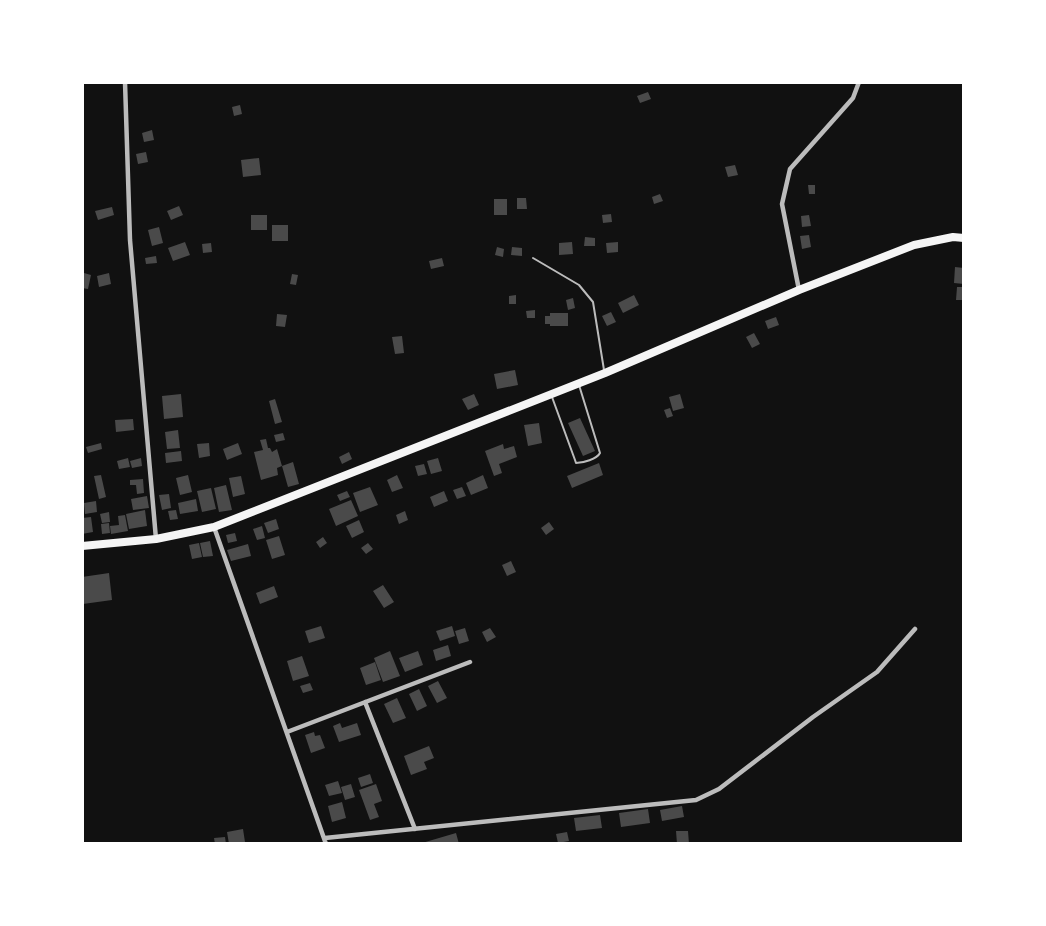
<svg xmlns="http://www.w3.org/2000/svg" width="1046" height="926" viewBox="0 0 1046 926" font-family="'PT Sans Narrow',sans-serif">
  <rect width="100%" height="100%" fill="#111"/>
  <path fill="#4a4a4a" d="M648,92L651,99L640,103L637,96Z
    M240,105L242,114L234,116L232,107Z
    M152,130L154,140L144,142L142,133Z
    M146,152L148,162L138,164L136,154Z
    M259,158L261,175L243,177L241,160Z
    M735,165L738,175L728,177L725,167Z
    M808,185H815V194H809Z
    M660,194L663,201L654,204L652,197Z
    M517,198H526L527,209H517Z
    M494,199H507V215H494Z
    M179,206L183,215L171,220L167,211Z
    M112,207L114,215L98,220L95,211Z
    M611,214L612,222L603,223L602,215Z
    M251,215H267V230H251Z
    M809,215L811,226L802,227L801,216Z
    M272,225H288V241H272Z
    M159,227L163,243L152,246L148,230Z
    M809,235L811,247L802,249L800,236Z
    M585,237L595,238V246H584Z
    M185,242L190,255L173,261L168,248Z
    M572,242L573,254L559,255V243Z
    M618,242V252L607,253L606,243Z
    M211,243L212,252L203,253L202,244Z
    M497,247L504,249L503,257L495,255Z
    M512,247L522,248V256L511,255Z
    M156,256L157,263L146,264L145,258Z
    M442,258L444,266L431,269L429,261Z
    M955,267L964,268V284L954,283Z
    M84,273L91,275L88,289L82,288Z
    M109,273L111,284L99,287L97,276Z
    M292,274L298,275L296,285L290,284Z
    M957,287H964L963,300H956Z
    M516,295V304H509V296Z
    M634,295L639,305L623,313L618,303Z
    M573,298L575,308L568,310L566,300Z
    M535,310V318H527L526,311Z
    M611,312L616,322L607,326L602,316Z
    M550,313H568V326H550V324H545V316H550Z
    M277,314L287,315L285,327L276,326Z
    M776,317L779,325L768,329L765,321Z
    M754,333L760,344L752,348L746,337Z
    M402,336L404,353L395,354L392,337Z
    M515,370L518,385L497,389L494,374Z
    M181,394L183,417L164,419L162,396Z
    M474,394L479,405L468,410L462,399Z
    M680,394L684,408L673,411L669,397Z
    M275,399L282,422L275,424L269,401Z
    M670,408L673,416L667,418L664,410Z
    M580,418L595,451L583,456L568,423Z
    M133,419L134,430L116,432L115,420Z
    M539,423L542,443L528,446L524,425Z
    M178,430L180,448L167,449L165,432Z
    M283,433L285,440L276,442L274,435Z
    M266,439L268,448H270L272,452L277,449L282,466L277,468L278,475L261,480L254,452L263,450L260,440Z
    M101,443L102,449L88,453L86,447Z
    M209,443L210,456L199,458L197,444Z
    M238,443L242,454L227,460L223,449Z
    M503,444L504,449L514,446L517,457L499,464L502,473L494,476L485,451Z
    M181,451L182,461L166,463L165,453Z
    M349,452L352,459L342,464L339,457Z
    M128,458L130,467L119,469L117,461Z
    M141,458L142,466L132,468L130,461Z
    M438,458L442,471L431,474L427,461Z
    M293,462L299,484L288,487L282,466Z
    M599,463L603,475L572,488L567,476Z
    M424,464L427,474L418,476L415,466Z
    M101,475L106,497L99,499L94,476Z
    M188,475L192,492L180,495L176,478Z
    M397,475L403,488L392,492L387,480Z
    M483,475L488,488L471,495L466,483Z
    M241,476L245,494L233,497L229,478Z
    M143,479L144,493L137,494L136,485H130V480Z
    M226,485L232,510L219,512L214,488Z
    M370,487L378,505L360,512L353,493Z
    M462,487L466,496L457,499L453,490Z
    M211,488L216,509L202,512L197,491Z
    M347,491L350,497L340,501L337,495Z
    M444,491L448,501L434,507L430,497Z
    M169,494L171,508L162,510L159,495Z
    M147,496L149,508L133,510L131,499Z
    M196,499L198,511L180,514L178,503Z
    M351,500L358,516L336,526L329,509Z
    M96,501L97,512L85,514L84,503Z
    M145,510L147,526L129,529L126,514Z
    M176,510L178,519L170,520L168,511Z
    M405,511L408,520L399,524L396,515Z
    M109,512L110,522L102,523L100,514Z
    M125,515L128,531L111,534L110,526L119,525L118,516Z
    M91,517L93,532L82,534V518Z
    M276,519L279,529L268,533L264,523Z
    M359,520L364,532L352,538L346,526Z
    M549,522L554,529L546,535L541,528Z
    M109,523L110,533L102,534L101,524Z
    M262,526L265,538L257,540L253,529Z
    M235,533L237,541L228,543L226,535Z
    M279,536L285,555L272,559L266,540Z
    M323,537L327,543L320,548L316,542Z
    M210,541L213,556L203,557L200,543Z
    M199,543L202,557L192,559L189,545Z
    M368,543L373,549L366,554L361,548Z
    M248,544L251,556L231,561L227,550Z
    M511,561L516,572L507,576L502,565Z
    M109,573L112,600L83,604L82,577Z
    M383,585L394,602L384,608L373,591Z
    M274,586L278,597L260,604L256,593Z
    M321,626L325,638L309,643L305,631Z
    M452,626L455,636L440,641L436,631Z
    M465,628L469,641L459,644L455,631Z
    M490,628L496,637L487,642L482,632Z
    M448,645L451,656L436,661L433,650Z
    M390,651L400,676L383,682L374,658Z
    M418,651L423,665L405,672L399,658Z
    M302,656L309,676L293,681L287,661Z
    M375,662L381,680L366,685L360,668Z
    M438,681L447,698L437,703L428,686Z
    M310,683L313,690L303,693L300,686Z
    M419,689L427,706L417,711L409,694Z
    M397,698L406,718L393,723L384,704Z
    M340,723L342,728L357,723L361,735L339,742L333,726Z
    M314,732L315,736L320,735L325,748L311,753L305,735Z
    M429,746L434,758L424,762L427,769L411,775L404,756Z
    M370,774L373,783L361,787L358,778Z
    M338,781L342,793L329,796L325,785Z
    M351,784L355,797L345,800L341,787Z
    M376,784L382,801L374,804L379,817L370,820L359,790Z
    M342,802L346,818L332,822L328,806Z
    M682,806L684,817L662,821L660,810Z
    M648,809L650,823L621,827L619,813Z
    M600,815L602,828L576,831L574,818Z
    M243,829L245,842L229,844L227,832Z
    M676,831H688L689,844H677Z
    M567,832L569,841L558,843L556,834Z
    M456,833L459,844H422V843Z
    M225,837L226,844H215L214,838Z"/>
  <g fill="none" stroke-linecap="round" stroke-linejoin="round">
    <path stroke="#bcbcbc" stroke-width="2" d="M533,258L579,285L593,302L604,370
      M552,397L575,460L576,463C583,463 597,459 600,453L579,385"/>
    <path stroke="#bcbcbc" stroke-width="4.5" d="M125,82L130,240L156,539
      M799,290L782,204L790,169L853,98L859,82
      M214,527L326,844
      M365,702L415,829
      M287,732L470,662
      M325,838L696,800L719,789L813,717L877,672L915,629"/>
    <path stroke="#f5f5f5" stroke-width="8" d="M82,546L156,539L214,527L605,373L799,290L914,245L953,237L964,238"/>
  </g>
  <rect width="1046" height="926" fill="none" stroke="#ffffff" stroke-width="168"/>
</svg>
